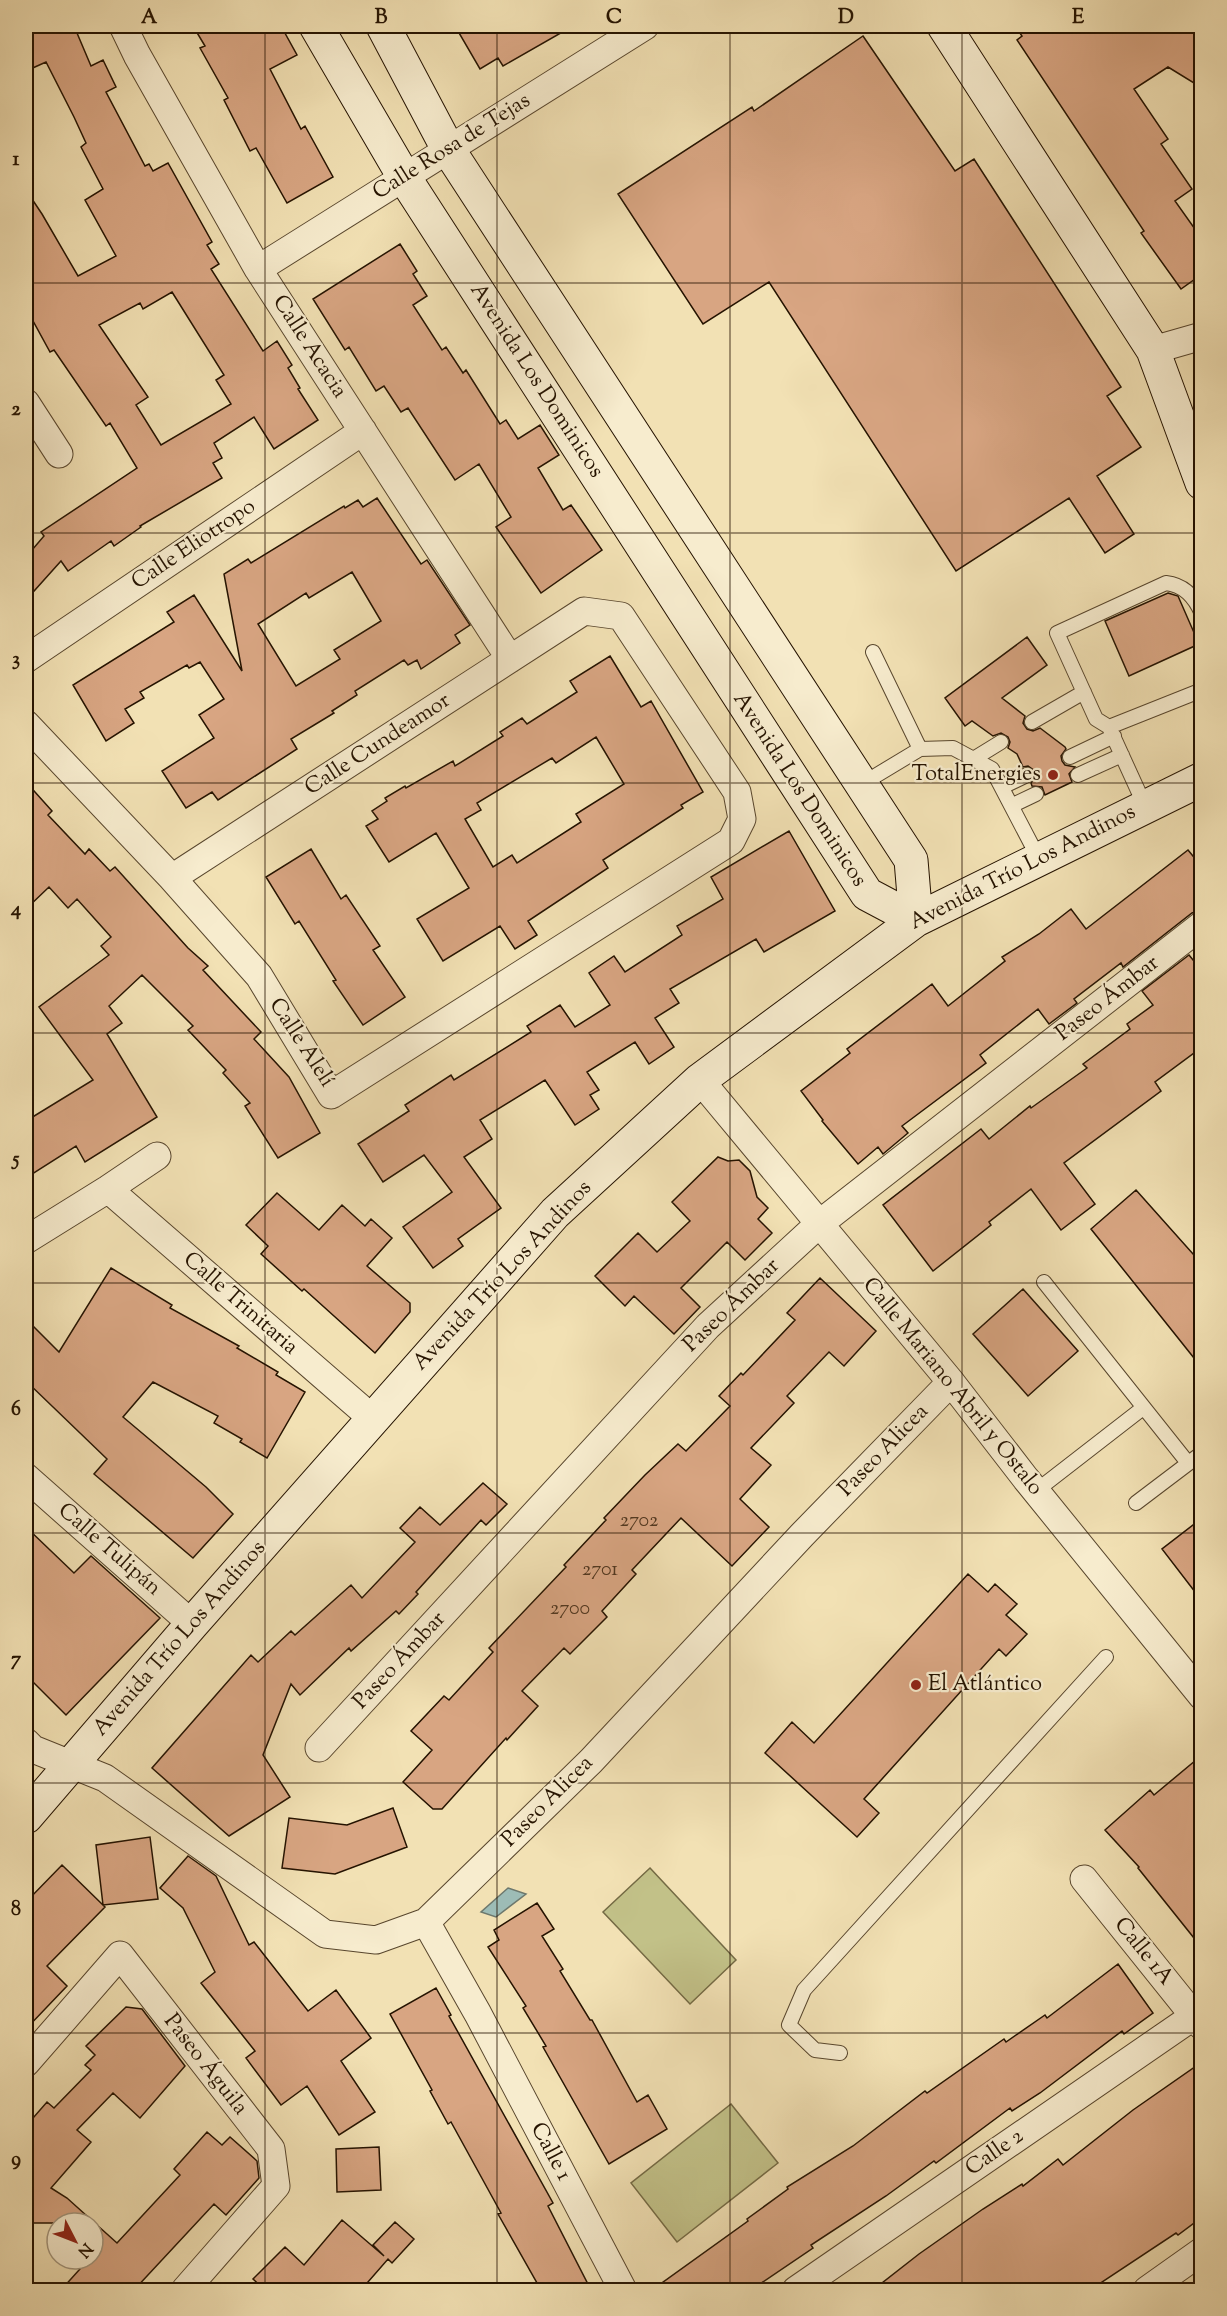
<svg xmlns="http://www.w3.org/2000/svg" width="1227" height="2316" viewBox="0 0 1227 2316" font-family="'Sorts Mill Goudy',serif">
  <rect width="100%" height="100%" fill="#f2e1b4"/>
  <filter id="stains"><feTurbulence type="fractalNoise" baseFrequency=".00333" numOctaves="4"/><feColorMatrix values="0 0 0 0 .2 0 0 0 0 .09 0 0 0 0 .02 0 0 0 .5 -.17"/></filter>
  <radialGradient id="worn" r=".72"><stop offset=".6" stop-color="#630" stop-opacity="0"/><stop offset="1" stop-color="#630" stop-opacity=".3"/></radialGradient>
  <path fill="#c2c188" stroke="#746a44" stroke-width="1.5" d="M650,1868L736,1960L690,2004L603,1912Z
    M731,2104L778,2163L677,2242L631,2183Z"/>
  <path fill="#9dbcb6" stroke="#6d786d" stroke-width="1.5" d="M508,1888L526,1894L496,1917L481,1912Z"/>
  <path fill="#d8a582" stroke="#251300" stroke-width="1.5" fill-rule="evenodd" d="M26,26H74L91,66L103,60L116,87L106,92L145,166L149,164L153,171L168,163L212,242L207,245L219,264L211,269L263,351L277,341L292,365L288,368L300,388L298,389L318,420L274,449L254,417L214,443L222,458L213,463L222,478L140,526L141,527L114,546L111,541L68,571L61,561L26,600V557L44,536L41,532L137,468L110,423L106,426L54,350L50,352L26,308V190L42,214L78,276L116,256L85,200L103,189L81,147L86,143L74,117L46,62L26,71ZM172,292L224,375L216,380L231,404L161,445L136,405L148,397L99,325L140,303L143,309Z
    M193,26H281L297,55L270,69L301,129L305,126L333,177L287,203L256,148L250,151L224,100L228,98L200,48L205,46Z
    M455,26H573L503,66L498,58L480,69Z
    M1015,26H1193L1202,40V88L1168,67L1134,89L1168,139L1161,144L1192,189L1175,201L1202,239V274L1181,289L1141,233L1144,231L1017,40L1022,36Z
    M863,36L955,171L974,159L1121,387L1107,396L1141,447L1097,476L1134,534L1105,553L1069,498L956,571L769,282L703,324L618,194L752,107L754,111Z
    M400,244L417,271L413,274L427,296L413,305L442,350L446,347L463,373L466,370L500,424L506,420L518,439L540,425L559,455L538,468L563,510L571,505L602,550L541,593L496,527L511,517L479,464L455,480L408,408L401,412L384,386L376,391L349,347L345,350L313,299Z
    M377,498L421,564L427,560L470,625L455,635L460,643L421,669L417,660L408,665L404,660L355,691L357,695L332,711L334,713L291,739L297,749L218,800L212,792L186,808L162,771L214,738L199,715L224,699L200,662L189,668L187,665L140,692L144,698L125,709L134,723L106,741L73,685L174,622L167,612L194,595L242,671L224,574L248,559L251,563L344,506L345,508L358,500L363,507ZM352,572L381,621L334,650L340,659L296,686L258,624L306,593L309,598Z
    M1168,593L1178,596L1199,644L1129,676L1105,621Z
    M1027,637L1047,665L1002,698L1025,716L1023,723L1027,729L1033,731L1040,728L1065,747L1066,749L1061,756L1062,761L1065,765L1075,767L1069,774L1072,782L1045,795L1042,787L1032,786L1031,783L1036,776L1035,771L1028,766L1023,767L1017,754L1008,748L1010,742L1008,737L1001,733L993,736L972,721L965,726L945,698Z
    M610,656L641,707L651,701L703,792L681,805L683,808L603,860L608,868L528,921L537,935L515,949L500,926L443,961L417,919L469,888L436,833L389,862L366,826L378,819L372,811L387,801L385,798L405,786L406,788L453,761L455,766L503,736L500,732L522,718L527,724L577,692L570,681ZM596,737L624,784L576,814L581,822L517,863L512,855L493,867L465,819L481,810L477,803L552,758L556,763Z
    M26,782L52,811L48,815L85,854L89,849L110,871L115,867L188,948L208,966L203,970L261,1032L254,1039L289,1077L320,1133L278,1158L245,1106L250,1103L223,1073L226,1070L188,1030L193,1026L142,975L109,1006L122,1023L107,1034L157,1117L85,1162L76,1146L26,1178V1121L93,1080L39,1007L109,955L101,946L111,937L77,899L68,908L49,887L26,909Z
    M789,831L835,911L764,952L756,939L670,989L679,1003L655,1018L674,1047L649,1064L635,1042L587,1072L599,1090L590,1095L599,1109L575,1125L545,1080L480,1120L492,1139L464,1157L501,1208L458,1239L463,1246L433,1268L403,1227L452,1192L424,1155L383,1182L358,1144L409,1111L405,1105L451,1075L454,1080L531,1032L527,1026L560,1005L575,1027L610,1005L589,973L614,956L625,972L682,935L677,926L723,899L711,877Z
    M311,849L341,899L346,895L380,946L373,950L405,997L363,1025L333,981L336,980L299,921L295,924L266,877Z
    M1188,850L1202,867V910L1192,913L1123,967L1121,963L1074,999L1077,1003L1049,1024L1038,1009L980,1055L986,1063L902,1126L908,1133L883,1154L878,1147L858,1164L822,1121L823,1120L801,1091L850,1053L847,1049L932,984L948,1006L1005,961L1002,957L1039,934L1071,909L1086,929Z
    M1189,955L1202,971V1047L1155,1082L1161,1091L1064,1163L1095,1204L1061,1230L1031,1189L989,1222L991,1225L933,1271L883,1205L981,1129L989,1139L1030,1106L1031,1108L1087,1068L1083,1064L1130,1029L1127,1024L1153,1005L1142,991Z
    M718,1157L728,1161L739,1160L750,1171L757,1197L768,1208L758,1219L772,1233L745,1260L727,1242L681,1288L700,1307L674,1334L634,1296L625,1306L595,1276L638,1233L657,1252L690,1221L672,1202Z
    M1136,1190L1202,1264V1368L1091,1229Z
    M277,1193L319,1230L342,1205L365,1226L371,1219L392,1238L367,1266L410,1303V1312L375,1353L304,1289L302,1291L261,1254L268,1246L246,1225Z
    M111,1268L172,1305L170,1308L239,1346L237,1348L278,1372L276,1375L305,1392L267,1458L240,1442L242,1439L214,1423L218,1416L153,1382L123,1417L206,1487L233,1514L193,1558L94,1474L107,1459L26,1381V1319L59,1352Z
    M820,1278L876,1331L844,1366L829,1352L787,1396L794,1403L751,1448L771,1465L740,1499L769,1527L732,1566L681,1518L632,1570L636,1574L602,1611L607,1617L570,1654L564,1648L522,1691L538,1706L507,1740L506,1738L442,1809H433L403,1782L432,1750L411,1731L444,1696L449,1700L493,1652L489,1648L566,1567L564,1565L606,1520L604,1518L645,1475L678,1444L686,1451L730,1406L719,1396L741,1373L743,1375L795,1320L787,1313Z
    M1023,1289L1078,1351L1028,1396L973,1334Z
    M483,1483L507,1504L486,1525L481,1520L416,1592L418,1594L399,1614L396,1611L351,1651L349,1648L300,1695L291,1684L263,1755L290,1797L229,1836L152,1768L251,1655L258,1662L291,1631L295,1635L351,1585L362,1598L415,1542L400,1528L420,1507L440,1525Z
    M1202,1518V1601L1162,1549Z
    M26,1527L74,1573L91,1556L160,1618L66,1715L26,1675Z
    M968,1574L988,1592L995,1584L1017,1604L1006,1615L1027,1634L1006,1656L999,1649L864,1799L879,1813L857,1837L765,1753L792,1722L814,1743Z
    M1202,1755V1948L1138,1868L1139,1867L1105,1830L1150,1790L1154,1795Z
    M393,1808L407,1847L335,1874L282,1868L289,1818L347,1825Z
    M150,1837L158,1899L103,1905L96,1845Z
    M188,1856L216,1876L249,1945L254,1942L308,2011L336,1990L371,2038L341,2061L375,2112L339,2135L307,2086L281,2105L246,2058L255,2051L201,1983L215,1972L183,1908L160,1888Z
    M62,1865L105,1907L47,1966L67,1986L26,2029V1902Z
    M537,1903L554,1929L542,1936L563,1969L560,1971L590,2020H592L637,2102L648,2095L667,2129L609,2164L543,2047L546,2046L523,2008L526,2006L488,1947L499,1940L494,1930Z
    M1118,1964L1153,2013L1124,2034L1122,2031L1040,2093L1012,2111L1010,2108L936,2163L934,2161L886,2196L811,2245L813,2248L751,2290H652L748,2221L747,2219L788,2189L787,2187L853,2146L925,2091L927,2093L1004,2039L1006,2042L1045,2015L1047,2018Z
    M436,1988L451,2015L449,2016L553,2203L548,2206L591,2290H541L498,2214L501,2213L451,2122L448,2124L430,2091L432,2090L390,2014Z
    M126,2007L142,2009L185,2066L140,2118L113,2093L77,2130L91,2142L51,2188L67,2198L117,2243L180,2175L174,2169L207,2132L222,2145L230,2137L257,2161L259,2178L226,2215L214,2204L134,2290H61L89,2259H93V2223H26V2126L47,2102L54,2108L91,2070L85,2065L95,2055L86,2046Z
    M1202,2062V2217L1178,2235L1176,2233L1090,2290H873L919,2254L983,2209L1022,2184L1023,2186L1058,2159L1063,2165L1133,2110Z
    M379,2147L381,2190L337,2192L336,2149Z
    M342,2220L384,2256L373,2245L395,2222L414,2239L392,2263L388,2259L361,2290H265L253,2279L285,2247L304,2265Z"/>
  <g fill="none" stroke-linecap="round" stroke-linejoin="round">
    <g stroke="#58462d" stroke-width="16">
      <path id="lane" d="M873,652L920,749
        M1032,722L1084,692
        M1109,727L1096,719L1057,633L1166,583C1184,585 1195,597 1202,614
        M1070,757L1114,736
        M975,758L1001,742
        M1078,775L1122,755
        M862,784L920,749L953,748L992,769L1039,859
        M1002,787L1027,775
        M1013,805L1036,794
        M1145,806L1109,727L1202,690
        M1044,1282L1188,1463
        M1036,1491L1143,1408
        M1136,1503L1202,1453
        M840,2053L815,2050L789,2025L804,1990L1106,1657"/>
    </g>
    <g stroke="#58462d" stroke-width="29">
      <path id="street" d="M123,26L137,55L258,269L510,659
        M258,269L645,26
        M1153,350L1202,336
        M26,403L59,454
        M26,659L363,431
        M26,724L172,878L259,976L331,1095L731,841L742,819L737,792L621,616L584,611L172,878
        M700,1080L951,1382L1026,1479L1202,1696
        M108,1189L373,1419
        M26,1240L108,1189L157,1156
        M26,1477L192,1624
        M26,1742L33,1749L105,1778L325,1934L376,1940L426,1922L591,1761L802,1535L951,1382
        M319,1748L708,1326L819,1224L1202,925
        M1084,1879L1202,2026
        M426,1922L478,2014L623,2290
        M26,2063L120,1955L271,2149L276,2186L185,2290
        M796,2290L1194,2016
        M1147,2290L1202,2251"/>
    </g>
    <g stroke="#251300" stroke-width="35">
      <path id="secondary" d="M316,26L404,177L867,894L916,920
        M383,26L448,149L911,860L916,920
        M944,26L1153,350L1202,483
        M26,1817L192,1624L555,1213L700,1080L916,920L1202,779"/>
    </g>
    <use href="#lane" stroke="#f7ecce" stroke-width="14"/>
    <use href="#street" stroke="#f7ecce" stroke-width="27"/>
    <use href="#secondary" stroke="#f7ecce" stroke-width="33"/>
  </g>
  <path fill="none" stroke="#251300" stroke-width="1.5" stroke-opacity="0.55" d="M265,26V2290M497,26V2290M730,26V2290M962,26V2290M26,283H1202M26,533H1202M26,783H1202M26,1033H1202M26,1283H1202M26,1533H1202M26,1783H1202M26,2033H1202"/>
  <g fill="#8f2418" stroke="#f7ecce" stroke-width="2">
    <circle cx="1053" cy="775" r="6"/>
    <circle cx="916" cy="1685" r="6"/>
  </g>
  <g text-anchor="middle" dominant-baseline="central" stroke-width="4.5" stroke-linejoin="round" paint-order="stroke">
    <g font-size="20" fill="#523820">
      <text x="639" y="1521">2702</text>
      <text x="600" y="1570">2701</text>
      <text x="570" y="1609">2700</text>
    </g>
    <g font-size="22" fill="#251300" stroke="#f7ecce">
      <text transform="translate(452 147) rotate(-32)">Calle Rosa de Tejas</text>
      <text transform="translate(309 347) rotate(57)">Calle Acacia</text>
      <text transform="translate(536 381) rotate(57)">Avenida Los Dominicos</text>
      <text transform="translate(194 545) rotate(-34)">Calle Eliotropo</text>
      <text transform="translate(378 745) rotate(-33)">Calle Cundeamor</text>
      <text transform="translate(799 790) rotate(57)">Avenida Los Dominicos</text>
      <text transform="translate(1023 868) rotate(-27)">Avenida Trío Los Andinos</text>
      <text transform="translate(1108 999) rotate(-38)">Paseo Ámbar</text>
      <text transform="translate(301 1043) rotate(57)">Calle Alelí</text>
      <text transform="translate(503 1276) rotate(-47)">Avenida Trío Los Andinos</text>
      <text transform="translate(240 1304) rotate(41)">Calle Trinitaria</text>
      <text transform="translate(732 1306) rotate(-44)">Paseo Ámbar</text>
      <text transform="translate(952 1387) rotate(51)">Calle Mariano Abril y Ostalo</text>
      <text transform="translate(884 1451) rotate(-46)">Paseo Alicea</text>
      <text transform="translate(109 1550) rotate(41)">Calle Tulipán</text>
      <text transform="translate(180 1639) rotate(-49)">Avenida Trío Los Andinos</text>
      <text transform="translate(400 1661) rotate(-47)">Paseo Ámbar</text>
      <text transform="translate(548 1802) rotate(-45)">Paseo Alicea</text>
      <text transform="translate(1143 1952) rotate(51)">Calle 1A</text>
      <text transform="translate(205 2065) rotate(52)">Paseo Águila</text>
      <text transform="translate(550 2152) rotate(62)">Calle 1</text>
      <text transform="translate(995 2153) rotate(-35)">Calle 2</text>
    </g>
    <g font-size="22" fill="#251300" stroke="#f7ecce" text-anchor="end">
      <text x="1041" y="775">TotalEnergies</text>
      <text x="928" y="1685" text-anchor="start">El Atlántico</text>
    </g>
  </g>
  <rect width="1227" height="2316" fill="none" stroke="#f2e1b4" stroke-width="66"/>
  <g transform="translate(75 2241) rotate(132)"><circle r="28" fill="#f7ecce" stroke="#a3957c" stroke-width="1.5"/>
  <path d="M0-4.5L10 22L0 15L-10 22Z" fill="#8f2418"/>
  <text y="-9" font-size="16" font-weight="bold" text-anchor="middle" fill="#251300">N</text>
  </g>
  <rect x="33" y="33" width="1161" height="2250" fill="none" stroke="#251300" stroke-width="2"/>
  <g font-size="20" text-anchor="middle" font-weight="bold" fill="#251300">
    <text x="149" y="23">A</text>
    <text x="381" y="23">B</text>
    <text x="614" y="23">C</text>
    <text x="846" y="23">D</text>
    <text x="1078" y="23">E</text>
    <text x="16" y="165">1</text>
    <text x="16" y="415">2</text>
    <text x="16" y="665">3</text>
    <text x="16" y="915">4</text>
    <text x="16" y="1165">5</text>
    <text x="16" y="1415">6</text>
    <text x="16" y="1665">7</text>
    <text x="16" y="1915">8</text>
    <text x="16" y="2165">9</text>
  </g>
  <rect width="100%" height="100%" filter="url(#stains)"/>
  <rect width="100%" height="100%" fill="url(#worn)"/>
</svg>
